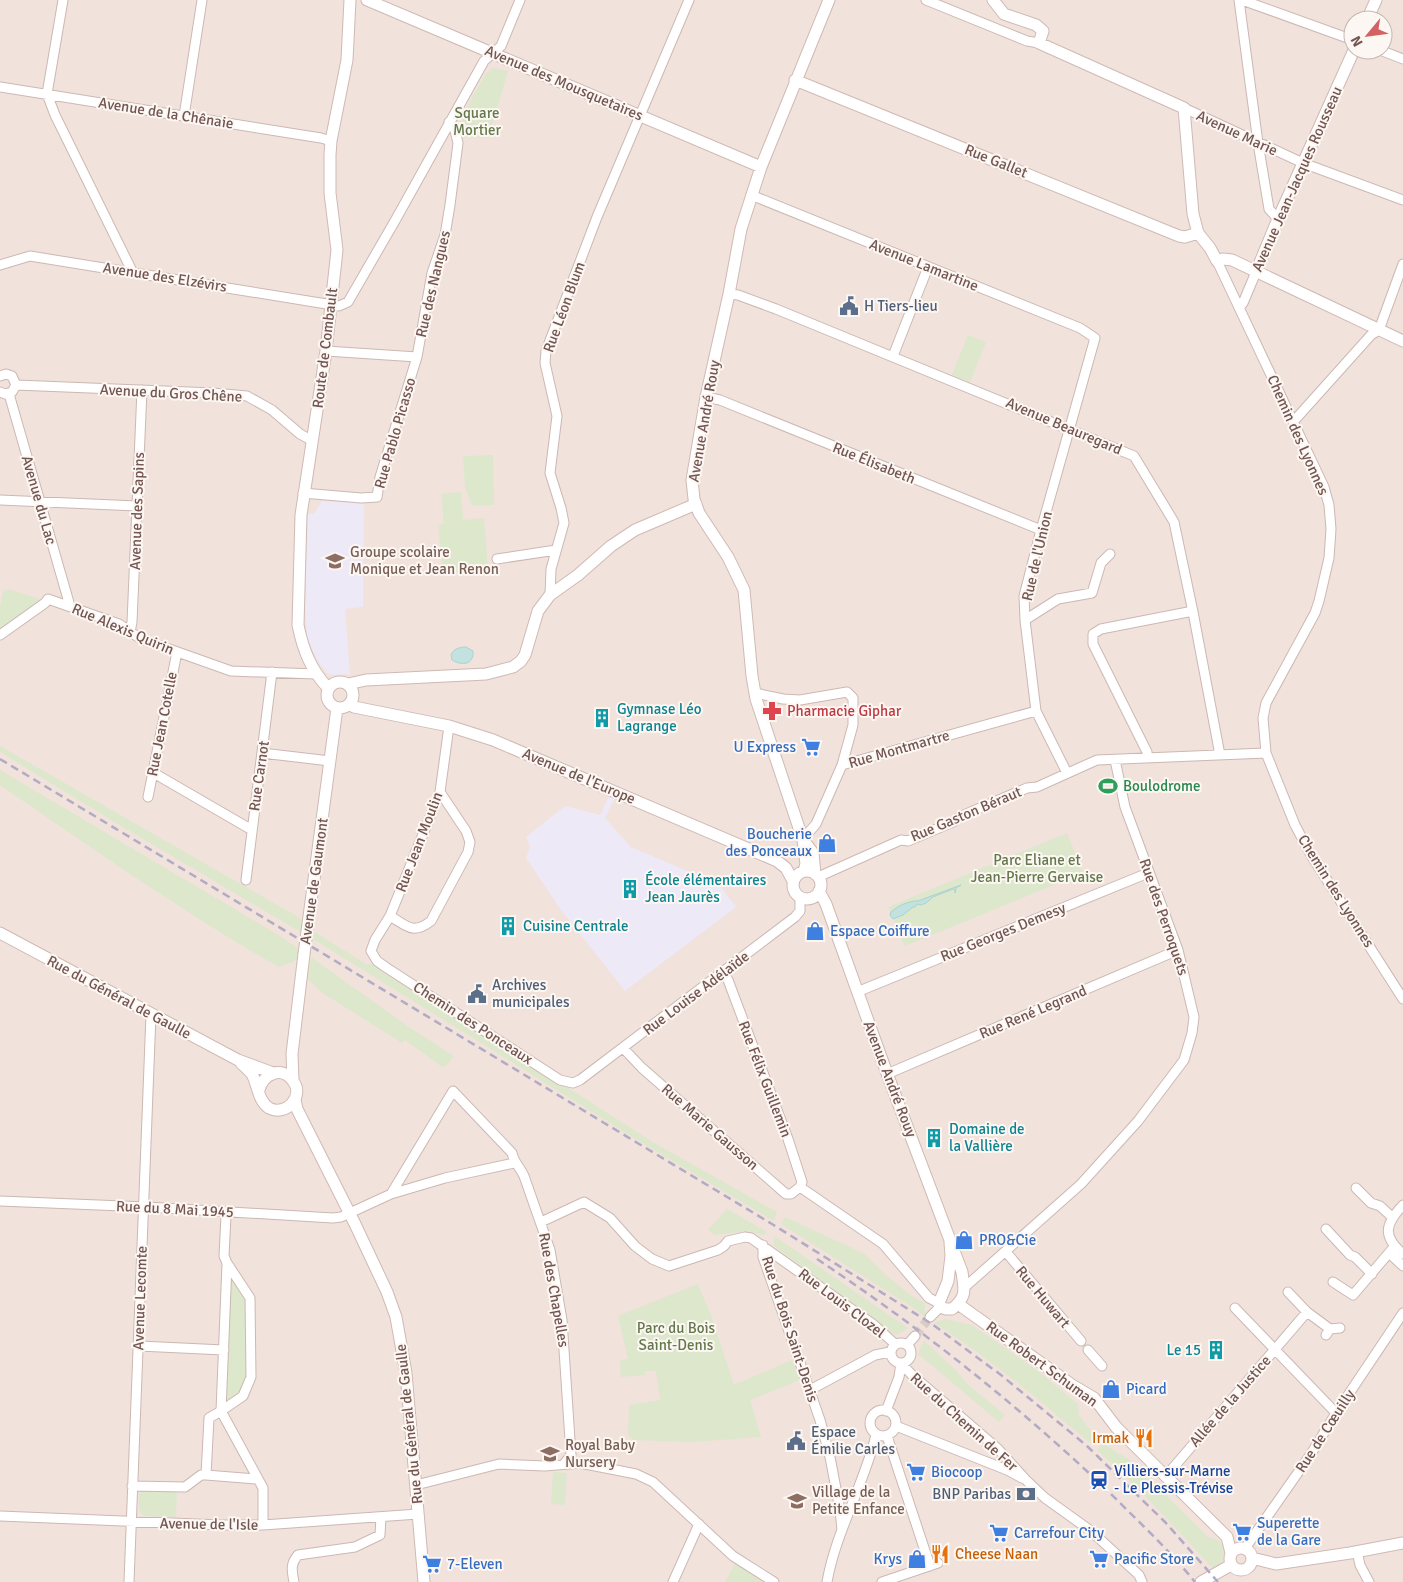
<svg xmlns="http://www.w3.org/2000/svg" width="1403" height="1582" viewBox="0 0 1403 1582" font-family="Signika,sans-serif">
  <rect width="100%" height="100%" fill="#fbf2ed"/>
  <path fill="#f1e2dc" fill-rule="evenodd" d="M0,0H1403V1582H0ZM1353,20H1383V50H1353Z"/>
  <path fill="#eee9f7" d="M322,501L364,503L363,607L345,609L350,674L334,675L328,674L319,663L307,638L305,608L308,514H314Z
    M609,796L614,799L605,818L631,847L718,884L736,907L625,991L561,910L526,858L530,847L526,837L565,806L600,815Z"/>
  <path fill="#dde7cc" d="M493,68L508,71L488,138L463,137L462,116L486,73Z
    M968,335L986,342L970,382L952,375Z
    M493,455L494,505H472L465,487L463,456Z
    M461,492L463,520L484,518L488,568L443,572L438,525L444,524L441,494Z
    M8,589L40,599L39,602L0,630V606L3,592Z
    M0,746L295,915L304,922L302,933L111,820L0,752Z
    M0,770L280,936L300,950L299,959L279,967C182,912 92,848 0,785Z
    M1067,833L1083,873L905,946L888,907Z
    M315,932L366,964H374L410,986L651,1141L777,1212L774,1221L644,1144L313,939Z
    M312,958L412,1029L454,1056L448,1064L442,1067L405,1040L402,1043L321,992L307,978L308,966Z
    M727,1209L767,1232L764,1235L749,1231L715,1235L708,1230Z
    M785,1217L865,1254L886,1275L910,1295L925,1303V1317L915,1309L781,1224Z
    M774,1236L908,1328L896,1335L888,1331L774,1246Z
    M227,1263L250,1298L251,1377L243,1396L221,1411Z
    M698,1284L711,1315L734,1385L792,1360L800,1380L750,1400L761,1437L692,1442L633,1440L628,1435L629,1405L660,1400L656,1371H645V1375L621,1377L620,1360L628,1359L618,1316Z
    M945,1319L972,1325L1038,1371L1078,1404L1079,1415L1096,1437L1090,1443C1040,1401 990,1358 934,1323Z
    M924,1341L956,1370L966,1383L1005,1415L999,1422L918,1354Z
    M1102,1443L1130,1460L1209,1538C1218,1537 1227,1547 1224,1557C1222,1562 1217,1567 1214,1570C1176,1528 1139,1488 1097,1450Z
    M553,1472L567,1473L565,1505L551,1504Z
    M146,1489L177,1490L176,1517L144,1516L139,1510V1494Z
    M735,1564L766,1582H725Z"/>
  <path fill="#c3e2df" stroke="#aad3cf" d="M466,647L473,651C474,665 462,666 452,660L451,655C453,649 460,647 466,647Z
    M961,885L956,888L955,893V890L953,889L933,897L926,903L921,905L917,904L915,907H913L903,915L893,919L890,915L891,912C896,907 910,900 918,901Z"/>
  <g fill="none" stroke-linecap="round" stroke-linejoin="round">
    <path stroke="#d9cbc6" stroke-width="9" stroke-dasharray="9 4.5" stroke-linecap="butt" d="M915,1336L930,1317"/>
    <g stroke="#ccb8b3" stroke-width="11">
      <path id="street" d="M63,0L47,94L55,115L132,271
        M926,0L1027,41L1039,43
        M1239,0L1258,143L1269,209L1278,219
        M1242,0L1353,40
        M1380,50L1403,59
        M0,87L321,138L331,141
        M1184,108L1303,163L1403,200
        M184,116L202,0
        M751,195L1080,328L1095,338L1041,530L1024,596L1025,620L1036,711L1067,773
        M1217,261L1324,487L1329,505L1331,529L1329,558L1319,601L1315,613L1266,703L1263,718L1266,753L1295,825L1311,855L1403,999
        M0,265L30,256L339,306L348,302L396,219L484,61L501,46L520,0
        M729,294L738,295L776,309L1134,456L1174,522L1193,612L1220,755
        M1239,307L1243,303L1256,272
        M326,351L417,357L432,273L445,235L450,205L458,143L454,127L449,122
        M893,356L928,267
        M0,376L6,374L12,376L16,385L12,392L5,394L0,392
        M16,385L213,393L247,396L272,410L300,434L311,440
        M9,394L70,606
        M706,397L720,400L1041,530
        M1293,422L1371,335L1379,330L1403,264
        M303,493L361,498L377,497L380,477L417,357
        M0,500L137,506
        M497,559L556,550
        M550,595L551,569L564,523L561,508L550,473L557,416L545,363L546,351L597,217L689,0
        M1025,620L1058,599L1092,593L1101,563L1110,554
        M130,632L132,622L142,390
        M0,635L45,603L48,599L119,624L141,639L231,671L316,674
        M755,693L783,699L800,700L847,692L853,698V725L842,765L816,824L809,832L802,837
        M449,726L440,792L390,916L375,940L371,951L377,961L387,968L560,1080L573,1083L580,1080L795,917L800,911V898
        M262,753L330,761
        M1147,758V752L1093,644V634L1101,629L1188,612H1193
        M842,765L1036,711
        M152,772L252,830
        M148,797L177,652
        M818,877L901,840L908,841L953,822L959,817L1027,788L1037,787L1097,760L1266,753
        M246,880L272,672
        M390,916C407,926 413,935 431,921L468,852L470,842L466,831L440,792
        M722,972L728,980L788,1139L802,1182L800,1187
        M857,992L1148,873
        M623,1048L642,1068L786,1194H791L800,1187
        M887,1074L1178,950
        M800,1187L883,1244L929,1298L939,1303
        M1356,1188L1371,1203L1380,1206L1392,1217
        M391,1194L453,1091L512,1153C514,1163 520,1167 524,1176L550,1250L562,1320L571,1455L564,1464
        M0,1201L147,1207L333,1218L341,1217L391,1194L445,1178L514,1163
        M1403,1205C1385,1224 1382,1236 1403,1254
        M541,1222L584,1202L610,1218L635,1246L652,1259L669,1266L718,1250L724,1246L728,1241L745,1237L751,1238L874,1325L895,1344
        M1326,1229L1350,1255L1355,1257L1372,1274
        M763,1245V1257L820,1420L830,1457L840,1510L842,1530
        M1006,1252L1081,1341
        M1389,1253L1403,1266
        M227,1264L221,1411L263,1488V1525
        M1333,1282L1353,1295L1394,1247
        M965,1287L1081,1184L1138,1121L1184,1060L1192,1033L1194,1017L1178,950L1125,807L1115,760
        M1288,1292L1307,1312L1330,1329
        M1235,1308L1336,1413
        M930,1317L940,1307
        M1326,1335L1330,1329L1340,1328
        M891 1353a10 10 0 1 1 20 0a10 10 0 1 1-20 0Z
        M907,1345L915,1336
        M139,1346L224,1350
        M1088,1350L1102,1366
        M901,1363L912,1375L998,1449L1026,1480L1045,1498L1091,1531L1139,1575L1142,1582
        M810,1390L875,1355L890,1352
        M870 1423a13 13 0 1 1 26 0a13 13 0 1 1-26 0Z
        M886,1411L899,1377L901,1363
        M896,1426L1007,1470L1022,1478
        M887,1436L930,1566
        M206,1475L209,1418L221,1411L243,1396L251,1377L250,1298L227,1263L224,1256L226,1216
        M1166,1476L1307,1312
        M416,1485L499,1464L545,1466L580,1463L636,1474L653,1482L733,1556L774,1582
        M132,1486L185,1487L201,1475H206L257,1479
        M0,1516L221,1525H263L418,1514
        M1246,1550L1248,1544L1311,1454L1336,1413L1403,1313
        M1357,1551L1360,1565L1369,1582
        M129,1582L151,1014
        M294,1582C292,1571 290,1564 298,1555L355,1547L380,1535L381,1517
        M673,1582L699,1524
        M827,1582C836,1531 864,1485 876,1435
        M882,1582L938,1563"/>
    </g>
    <g stroke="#d0b9b4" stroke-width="13">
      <path id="secondary" d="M367,0L761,167
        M993,0L1004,14L1036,25L1043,31L1039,43L1184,108L1193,214L1198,233L1210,248L1217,261L1223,259L1232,260L1403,341
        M1367,20L1376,0
        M795,80L1179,236L1185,237L1198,233
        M1256,272L1278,219L1354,50
        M327 695a13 13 0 1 1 26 0a13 13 0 1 1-26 0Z
        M348,684L366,680L486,674L513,667L521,661L525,655L538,611L550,595L578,575L611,546L635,530L696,504
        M328,688C311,670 303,650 298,625L301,515L326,351L337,250L330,193V155L331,141L347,60L350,0
        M350,704L354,707L449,726L493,740L777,861L786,868L793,881
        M804,841L813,853L815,874
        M793 885a14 14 0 1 1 28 0a14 14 0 1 1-28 0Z
        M804,871L806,864L803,840L756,699L752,676L744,590L728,557L699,513L694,499L692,480L706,397L729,294L741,229L761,167L829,0
        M819,891L826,904L885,1068L962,1272C964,1289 968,1296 952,1309H946L940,1307L939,1303L948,1281L951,1256L950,1242
        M308,924L337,708
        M0,933L238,1060L273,1073
        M241,1063C245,1067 249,1070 252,1074C258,1085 258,1101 269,1108C286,1117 305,1096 293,1081C282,1065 263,1074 259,1090
        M293,1080L292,1054L304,954
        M295,1100L297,1109L355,1224L387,1292L396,1317L406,1373L424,1582
        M958,1304L1072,1385L1094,1398L1116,1427L1227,1537L1231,1553
        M1230 1559a11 11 0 1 1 22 0a11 11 0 1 1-22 0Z
        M1252,1558L1276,1564L1350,1553L1403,1543
        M1201,1582L1231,1565"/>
    </g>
    <use href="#street" stroke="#fff" stroke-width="9"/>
    <use href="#secondary" stroke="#fff" stroke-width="11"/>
    <path stroke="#b2abc4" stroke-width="2.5" stroke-dasharray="8 5" stroke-linecap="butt" d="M0,759L772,1224L932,1324L1001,1375L1087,1446L1166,1523L1218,1582
      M817,1259C921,1328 1019,1406 1109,1492C1138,1521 1169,1550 1195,1582"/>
    <g stroke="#d0b9b4" stroke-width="13" stroke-linecap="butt">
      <path id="secondary-bridge" d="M304,954L308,924"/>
    </g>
    <use href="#secondary-bridge" stroke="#fff" stroke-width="11"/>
  </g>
  <defs>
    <g id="civic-bare" transform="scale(1.5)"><path d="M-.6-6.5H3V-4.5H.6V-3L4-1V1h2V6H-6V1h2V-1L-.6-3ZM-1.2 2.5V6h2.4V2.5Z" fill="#5c6f8a" stroke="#fdf7f3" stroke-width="2.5" paint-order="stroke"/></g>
    <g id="school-bare" transform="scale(1.5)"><path d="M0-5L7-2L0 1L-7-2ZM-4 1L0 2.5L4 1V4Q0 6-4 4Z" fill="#8d6e63" stroke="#fdf7f3" stroke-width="2.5" paint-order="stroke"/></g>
    <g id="pharmacy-bare" transform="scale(1.5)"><path d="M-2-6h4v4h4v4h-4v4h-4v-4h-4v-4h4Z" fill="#e0444e" stroke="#fdf7f3" stroke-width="2.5" paint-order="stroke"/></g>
    <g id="building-bare" transform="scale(1.5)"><path d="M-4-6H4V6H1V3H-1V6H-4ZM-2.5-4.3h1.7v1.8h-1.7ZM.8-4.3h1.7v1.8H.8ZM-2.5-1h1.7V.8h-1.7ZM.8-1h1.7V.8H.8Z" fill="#0f9aa8" stroke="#fdf7f3" stroke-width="2.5" paint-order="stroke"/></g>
    <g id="supermarket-bare" transform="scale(1.5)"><path d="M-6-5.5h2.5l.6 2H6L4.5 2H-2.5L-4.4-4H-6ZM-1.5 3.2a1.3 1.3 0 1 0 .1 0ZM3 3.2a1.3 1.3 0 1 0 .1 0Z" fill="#3f7fe0" stroke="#fdf7f3" stroke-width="2.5" paint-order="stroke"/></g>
    <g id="stadium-bare" transform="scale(1.5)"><path d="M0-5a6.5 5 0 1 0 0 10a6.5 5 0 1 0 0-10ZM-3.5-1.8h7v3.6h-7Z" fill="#2e9e5b" stroke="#fdf7f3" stroke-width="2.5" paint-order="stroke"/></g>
    <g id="shop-bare" transform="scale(1.5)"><path d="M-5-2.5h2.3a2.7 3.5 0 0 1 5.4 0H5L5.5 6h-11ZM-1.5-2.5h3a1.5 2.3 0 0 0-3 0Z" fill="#3f7fe0" stroke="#fdf7f3" stroke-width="2.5" paint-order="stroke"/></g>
    <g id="restaurant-bare" transform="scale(1.5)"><path d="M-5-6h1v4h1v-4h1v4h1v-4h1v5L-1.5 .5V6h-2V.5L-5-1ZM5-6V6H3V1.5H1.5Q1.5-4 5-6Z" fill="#e8710a" stroke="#fdf7f3" stroke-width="2.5" paint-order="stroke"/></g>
    <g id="station-bare" transform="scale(1.5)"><path d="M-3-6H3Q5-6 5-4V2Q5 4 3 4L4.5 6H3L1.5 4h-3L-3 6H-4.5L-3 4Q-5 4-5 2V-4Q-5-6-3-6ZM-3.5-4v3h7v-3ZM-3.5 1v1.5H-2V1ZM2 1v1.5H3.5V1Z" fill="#1a4fb4" stroke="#fdf7f3" stroke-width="2.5" paint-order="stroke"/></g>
    <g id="bank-bare" transform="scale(1.5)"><path d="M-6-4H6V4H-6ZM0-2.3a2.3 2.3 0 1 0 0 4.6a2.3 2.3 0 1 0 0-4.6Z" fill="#5c6f8a" stroke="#fdf7f3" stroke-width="2.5" paint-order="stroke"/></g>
  </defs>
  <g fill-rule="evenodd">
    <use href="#civic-bare" x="849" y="306"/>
    <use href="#school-bare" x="335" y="561"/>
    <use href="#pharmacy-bare" x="772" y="711"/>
    <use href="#building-bare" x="602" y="718"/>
    <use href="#supermarket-bare" x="811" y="747"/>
    <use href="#stadium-bare" x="1108" y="786"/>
    <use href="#shop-bare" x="827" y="843"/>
    <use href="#building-bare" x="630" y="889"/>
    <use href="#building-bare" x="508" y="926"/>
    <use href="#shop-bare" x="815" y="931"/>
    <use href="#civic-bare" x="477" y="994"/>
    <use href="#building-bare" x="934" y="1138"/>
    <use href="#shop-bare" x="964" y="1240"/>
    <use href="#building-bare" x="1216" y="1350"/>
    <use href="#shop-bare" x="1111" y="1389"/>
    <use href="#restaurant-bare" x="1144" y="1438"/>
    <use href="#civic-bare" x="796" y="1441"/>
    <use href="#school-bare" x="550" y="1454"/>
    <use href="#supermarket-bare" x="916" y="1472"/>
    <use href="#station-bare" x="1099" y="1480"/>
    <use href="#bank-bare" x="1026" y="1494"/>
    <use href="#school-bare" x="797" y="1501"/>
    <use href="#supermarket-bare" x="1242" y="1532"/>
    <use href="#supermarket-bare" x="999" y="1533"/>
    <use href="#restaurant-bare" x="940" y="1554"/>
    <use href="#shop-bare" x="917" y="1559"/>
    <use href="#supermarket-bare" x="1099" y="1559"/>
    <use href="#supermarket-bare" x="432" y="1564"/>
  </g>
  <g text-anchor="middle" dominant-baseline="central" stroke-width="4" stroke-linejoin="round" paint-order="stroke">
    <g font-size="15" fill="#735652" stroke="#fdf7f3">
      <text transform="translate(564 83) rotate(23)">Avenue des Mousquetaires</text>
      <text transform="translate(166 113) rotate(9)">Avenue de la Chênaie</text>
      <text transform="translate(1237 133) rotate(25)">Avenue Marie</text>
      <text transform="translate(996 161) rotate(22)">Rue Gallet</text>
      <text transform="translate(1297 179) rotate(-66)">Avenue Jean-Jacques Rousseau</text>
      <text transform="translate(924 265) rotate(22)">Avenue Lamartine</text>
      <text transform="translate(165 277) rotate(9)">Avenue des Elzévirs</text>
      <text transform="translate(433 284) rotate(-77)">Rue des Nangues</text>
      <text transform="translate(564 307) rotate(-70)">Rue Léon Blum</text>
      <text transform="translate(325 348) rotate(-83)">Route de Combault</text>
      <text transform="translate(171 393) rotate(3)">Avenue du Gros Chêne</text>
      <text transform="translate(704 421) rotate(-80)">Avenue André Rouy</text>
      <text transform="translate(1064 426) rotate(23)">Avenue Beauregard</text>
      <text transform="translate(395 433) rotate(-74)">Rue Pablo Picasso</text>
      <text transform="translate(1298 435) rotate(66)">Chemin des Lyonnes</text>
      <text transform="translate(874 463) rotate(22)">Rue Élisabeth</text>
      <text transform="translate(39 500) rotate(74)">Avenue du Lac</text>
      <text transform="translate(137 511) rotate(-88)">Avenue des Sapins</text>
      <text transform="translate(1037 556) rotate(-77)">Rue de l'Union</text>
      <text transform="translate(123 629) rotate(23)">Rue Alexis Quirin</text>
      <text transform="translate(162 724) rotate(-79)">Rue Jean Cotelle</text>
      <text transform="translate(899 749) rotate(-16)">Rue Montmartre</text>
      <text transform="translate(259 776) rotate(-82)">Rue Carnot</text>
      <text transform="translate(579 776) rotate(23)">Avenue de l'Europe</text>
      <text transform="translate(966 814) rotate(-23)">Rue Gaston Béraut</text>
      <text transform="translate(419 842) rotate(-69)">Rue Jean Moulin</text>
      <text transform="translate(314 881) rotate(-82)">Avenue de Gaumont</text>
      <text transform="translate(1336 891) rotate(58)">Chemin des Lyonnes</text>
      <text transform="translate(1164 917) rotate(71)">Rue des Perroquets</text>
      <text transform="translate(1003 932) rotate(-22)">Rue Georges Demesy</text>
      <text transform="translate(696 993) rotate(-37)">Rue Louise Adélaïde</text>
      <text transform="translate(119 997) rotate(28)">Rue du Général de Gaulle</text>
      <text transform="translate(1033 1012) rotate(-23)">Rue René Legrand</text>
      <text transform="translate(473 1023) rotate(33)">Chemin des Ponceaux</text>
      <text transform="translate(765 1079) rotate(69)">Rue Félix Guillemin</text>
      <text transform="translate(890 1079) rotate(69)">Avenue André Rouy</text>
      <text transform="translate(710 1127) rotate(41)">Rue Marie Gausson</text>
      <text transform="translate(175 1209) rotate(3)">Rue du 8 Mai 1945</text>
      <text transform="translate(554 1290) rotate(80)">Rue des Chapelles</text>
      <text transform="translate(1043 1297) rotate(50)">Rue Huwart</text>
      <text transform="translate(140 1298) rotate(-88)">Avenue Lecomte</text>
      <text transform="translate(842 1303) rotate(37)">Rue Louis Clozel</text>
      <text transform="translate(790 1329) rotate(72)">Rue du Bois Saint-Denis</text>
      <text transform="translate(1042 1364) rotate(36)">Rue Robert Schuman</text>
      <text transform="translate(1230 1401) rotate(-49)">Allée de la Justice</text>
      <text transform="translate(964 1422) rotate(42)">Rue du Chemin de Fer</text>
      <text transform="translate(409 1424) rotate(-96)">Rue du Général de Gaulle</text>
      <text transform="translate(1325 1431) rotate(-57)">Rue de Cœuilly</text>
      <text transform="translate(209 1524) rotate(1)">Avenue de l'Isle</text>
    </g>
    <g font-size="15" fill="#63784b" stroke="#fdf7f3">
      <text x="477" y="113">Square<tspan x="477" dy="17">Mortier</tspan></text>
      <text x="1037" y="860">Parc Eliane et<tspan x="1037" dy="17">Jean-Pierre Gervaise</tspan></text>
      <text x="676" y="1328">Parc du Bois<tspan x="676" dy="17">Saint-Denis</tspan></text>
    </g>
    <g font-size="15" fill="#4e5e75" stroke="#fdf7f3" text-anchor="start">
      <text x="864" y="306">H Tiers-lieu</text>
      <text x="492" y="985">Archives<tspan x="492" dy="17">municipales</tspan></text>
      <text x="811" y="1432">Espace<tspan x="811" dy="17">Émilie Carles</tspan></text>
      <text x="1011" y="1494" text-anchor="end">BNP Paribas</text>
    </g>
    <g font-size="15" fill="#785e54" stroke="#fdf7f3" text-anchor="start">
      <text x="350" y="552">Groupe scolaire<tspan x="350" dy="17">Monique et Jean Renon</tspan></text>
      <text x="565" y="1445">Royal Baby<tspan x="565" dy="17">Nursery</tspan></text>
      <text x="812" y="1492">Village de la<tspan x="812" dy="17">Petite Enfance</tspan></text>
    </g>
    <g font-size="15" fill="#0d838f" stroke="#fdf7f3" text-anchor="start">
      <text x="617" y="709">Gymnase Léo<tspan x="617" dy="17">Lagrange</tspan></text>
      <text x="645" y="880">École élémentaires<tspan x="645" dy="17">Jean Jaurès</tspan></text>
      <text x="523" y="926">Cuisine Centrale</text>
      <text x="949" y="1129">Domaine de<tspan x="949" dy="17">la Vallière</tspan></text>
      <text x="1201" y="1350" text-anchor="end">Le 15</text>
    </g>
    <g font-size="15" fill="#be3a42" stroke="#fdf7f3" text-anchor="start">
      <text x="787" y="711">Pharmacie Giphar</text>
    </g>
    <g font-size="15" fill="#366cbe" stroke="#fdf7f3" text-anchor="start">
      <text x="796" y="747" text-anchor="end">U Express</text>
      <text x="812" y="834" text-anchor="end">Boucherie<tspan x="812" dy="17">des Ponceaux</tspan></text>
      <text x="830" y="931">Espace Coiffure</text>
      <text x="979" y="1240">PRO&amp;Cie</text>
      <text x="1126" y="1389">Picard</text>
      <text x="931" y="1472">Biocoop</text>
      <text x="1257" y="1523">Superette<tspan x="1257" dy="17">de la Gare</tspan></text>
      <text x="1014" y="1533">Carrefour City</text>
      <text x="902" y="1559" text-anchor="end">Krys</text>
      <text x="1114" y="1559">Pacific Store</text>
      <text x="447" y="1564">7-Eleven</text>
    </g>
    <g font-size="15" fill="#27864d" stroke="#fdf7f3" text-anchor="start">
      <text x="1123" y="786">Boulodrome</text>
    </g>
    <g font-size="15" fill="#c56008" stroke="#fdf7f3" text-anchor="end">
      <text x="1129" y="1438">Irmak</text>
      <text x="955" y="1554" text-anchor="start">Cheese Naan</text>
    </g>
    <g font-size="15" fill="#164399" stroke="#fdf7f3" text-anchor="start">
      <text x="1114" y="1471">Villiers-sur-Marne<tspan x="1114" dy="17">- Le Plessis-Trévise</tspan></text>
    </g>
  </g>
  <g transform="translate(1368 35) rotate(241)"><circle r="24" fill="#fdf7f3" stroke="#c6b7b3"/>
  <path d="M0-4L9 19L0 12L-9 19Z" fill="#d46264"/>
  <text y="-8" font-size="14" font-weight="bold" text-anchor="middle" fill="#735652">N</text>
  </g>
</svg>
